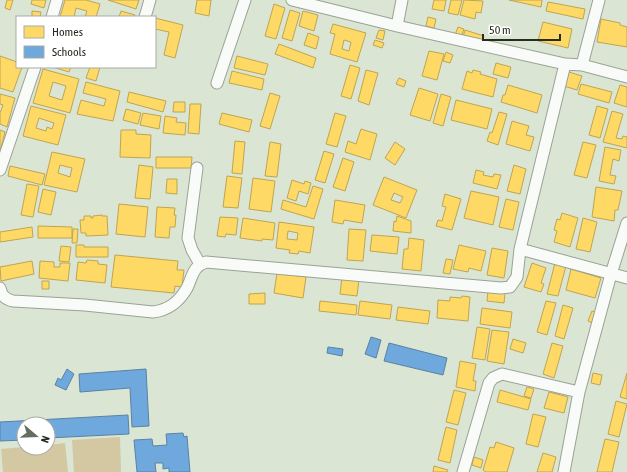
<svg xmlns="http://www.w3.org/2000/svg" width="627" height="472" viewBox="0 0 627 472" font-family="'Asap Condensed',sans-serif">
  <rect width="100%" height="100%" fill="#dae5d4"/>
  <path fill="#d3c8a2" d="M120,437L121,472H74L72,440Z
    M65,443L68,472H3L1,449L24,447V448H48V445Z"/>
  <path fill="#ffd966" stroke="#bea551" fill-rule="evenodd" d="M7,0H13L10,10L5,8Z
    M32,0H46L44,8L31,4Z
    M65,0H86L100,4L96,17H85L87,11L76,8L74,17H60Z
    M108,0H139L136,9Z
    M197,0H211L209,16L195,13Z
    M434,0H446L444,11L432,9Z
    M451,0H462L458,15L448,13Z
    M464,0L483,1L481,13L476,12L475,19L460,15Z
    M509,0H542L541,7Z
    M548,2L585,9L583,19L546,11Z
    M274,4L285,8L276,39L265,36Z
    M290,10L300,13L292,41L282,38Z
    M32,11L41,12L40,17H32Z
    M121,11L135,15L134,17H119Z
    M303,11L318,15L314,31L299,26Z
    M428,17L436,19L434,28L426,26Z
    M155,18L183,25L175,58L164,55L169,32L155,29Z
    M601,19L620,23V25L627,27V47L597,42Z
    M543,22L572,29L568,48L538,41Z
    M333,24L366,33L357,62L330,54L335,34L330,33ZM344,40L351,42L349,51L342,49Z
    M458,27L464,29L461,37L455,35Z
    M379,30L385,31L383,40L376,38Z
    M465,30L484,36L481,43L463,37Z
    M308,33L319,37L316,49L304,45Z
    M375,40L384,43L382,48L373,45Z
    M279,44L316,58L313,68L275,54Z
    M429,51L444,54L437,80L422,76Z
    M446,52L453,55L450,63L443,61Z
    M0,56L17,62V67H22L13,92L0,88Z
    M237,56L268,64L265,75L234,68Z
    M496,63L511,67L508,78L493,74Z
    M350,65L360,68L351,99L341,96Z
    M53,67H71L69,72Z
    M90,67H100L96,81L86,78Z
    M43,69L79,79L70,113L33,103ZM53,82L66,86L62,100L49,96Z
    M366,70L378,73L369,105L358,101Z
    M473,70L481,72L480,74L497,79L493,97L462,89L467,71L472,73Z
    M232,71L264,79L262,90L229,83Z
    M569,72L582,76L577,90L564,86Z
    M399,78L406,81L404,87L396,84Z
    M86,82L120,91L113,121L77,114L81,100L104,106L106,99L83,93Z
    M581,84L612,92L609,103L578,94Z
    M508,85L542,95L537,113L501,102L503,95H505Z
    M620,85L627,87V107L614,103Z
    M419,88L438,94L430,121L410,115Z
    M129,92L166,101L163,112L127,102Z
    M270,93L280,96L270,129L260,126Z
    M0,94L15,98L7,127L0,124V113L3,105L0,104Z
    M441,94L451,97L443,126L433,123Z
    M456,100L492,109L487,129L451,120Z
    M174,102H185V112H173Z
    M190,104H201L199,134L188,133Z
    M31,106L66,115L58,145L23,136ZM39,118L54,123L52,129L47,127L46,131L36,128Z
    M597,106L608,109L600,138L589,135Z
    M126,109L141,113L138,124L123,120Z
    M612,111L623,114L616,138L622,139L623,136L627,137V148L603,142Z
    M499,112L507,114L498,145L487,141L490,132L492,133Z
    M143,113L161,116L159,129L140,125Z
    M222,113L252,120L249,132L219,124Z
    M335,113L346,116L337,147L326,144Z
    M165,116L177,118L176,122L186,123L185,135L163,133Z
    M512,121L529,126L526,135L534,137L530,151L506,144Z
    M361,129L377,134L370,160L345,152L348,141L356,144Z
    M0,130L5,132L0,152Z
    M121,130H136V134L151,135L150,158L120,157Z
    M235,141L245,142L242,174L232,173Z
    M270,142L281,144L277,177L265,176Z
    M395,142L405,149L395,165L385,158Z
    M583,142L596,145L587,178L574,175Z
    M605,147L621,150L619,161L613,159L610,175L616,176L614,184L599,181Z
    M324,151L334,154L325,183L315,180Z
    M52,152L85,159L77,192L44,185ZM60,165L72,168L70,177L58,173Z
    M156,157H192L191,168H156Z
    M343,158L354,162L345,191L333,187Z
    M139,165L153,167L150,199L135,198Z
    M514,165L526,169L520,194L507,191Z
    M10,166L45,174L42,185L8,176Z
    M476,170L484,172L483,175L493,177L494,174L501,175L497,189L473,183Z
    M227,176L242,178L238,208L223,207Z
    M384,177L417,190L406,218L373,205ZM394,193L403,197L400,203L391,200Z
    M253,178L275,181L271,212L249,209Z
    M167,179H177V194L166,193Z
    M292,180L304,184L305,181L311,183L308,194L299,191L296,201L287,198Z
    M27,184L39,186L33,217L21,215Z
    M313,186L323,189L314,219L281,209L283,200L306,207Z
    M596,187L622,191L618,210H615L614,221L592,217Z
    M43,189L56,192L51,215L38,212Z
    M471,191L499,197L493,225L464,218Z
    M445,194L461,199L452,230L436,226L438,220L442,221L446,207L442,206Z
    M506,199L519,202L513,230L499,227Z
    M335,200L365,205L362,223L344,220L343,224L332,222Z
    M119,204L148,207L145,237L116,234Z
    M157,207L175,208L174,215H176L175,227H170L169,238L155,237Z
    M562,213L578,218L570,247L554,242L557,231L554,230L557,219L560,220Z
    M102,215V216H107L108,235L86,236V233H81L80,220H84V216H91V218H93V216Z
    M397,216L411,221V233L393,231L394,221L396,222Z
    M220,217L238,218L236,235L226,234L225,237L217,236Z
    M243,218L275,223L273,240L262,239V241L240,238Z
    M583,218L597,222L590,252L576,249Z
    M279,222L314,227L310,253L299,251L298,254L289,253L290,250L276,248ZM288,231L298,233L297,240L287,239Z
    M38,226L72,227V238H38Z
    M32,227L33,237L0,242V232Z
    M73,229H78L77,243H72Z
    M349,229L366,230L363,261L347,260Z
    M372,235L399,237L397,254L370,251Z
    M409,238L424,240L421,271L402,269L404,249H408Z
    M76,245H84V247H108V257H76Z
    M459,245L486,251L481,271L469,268L468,272L453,269Z
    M61,246L71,247L69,262L59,261Z
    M492,248L508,251L504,278L487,275Z
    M115,255L178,261L177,270H184L182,287L175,286L174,293L111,287Z
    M446,259L453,260L450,274L443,273Z
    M87,260L98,261V264L107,265L105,283L76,280L78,262L86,263Z
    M32,261L34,274L1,281L0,267Z
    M40,261L54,262V267H60V263H70L68,281L39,278Z
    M532,263L546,268L541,283L544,284L541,292L524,287Z
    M555,263L566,266L558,296L547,294Z
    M571,269L601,278L595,298L566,290Z
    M277,273L306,277L303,298L274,293Z
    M342,277L359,279L357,296L340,294Z
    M42,281H49V289H42Z
    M488,291L505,293L504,303L487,301Z
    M265,293V304H249V294Z
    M462,296L470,297L468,321L437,318L438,300L450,301V297L461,298Z
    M320,301L357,305L356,315L319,311Z
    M360,301L392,305L390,319L358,315Z
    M546,301L556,303L547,335L537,332Z
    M563,305L573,308L564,339L555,336Z
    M398,307L430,311L428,324L396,320Z
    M482,308L512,312L510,328L480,324Z
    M592,311L599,313L595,324L588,321Z
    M477,327L490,329L485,360L472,358Z
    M492,330L509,332L504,364L487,361Z
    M513,339L526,343L523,353L510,349Z
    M552,343L563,346L554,378L543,374Z
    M460,361L476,364L473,381H476L475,391L456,387Z
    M593,373L602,375L600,385L591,383Z
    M627,373V399L620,397Z
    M527,387L534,389L531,398L524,396Z
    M454,390L466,393L458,425L446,422Z
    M500,390L531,399L528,410L497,402Z
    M549,392L568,397L564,413L544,408Z
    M616,401L627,404L619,437L608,434Z
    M533,414L546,417L538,447L526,444Z
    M446,427L457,430L450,463L438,460Z
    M605,439L619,442L612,472H597Z
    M496,442L514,448L507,472H486L483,470L490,447L494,448Z
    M543,453L556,457L552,472H537Z
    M474,457L483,460L481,468L472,465Z
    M434,466L448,470L447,472H433Z"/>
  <path fill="#6fa8dc" stroke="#5983a4" d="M371,337L381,340L376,358L365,354Z
    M389,343L447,358L443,375L384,361Z
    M328,347L343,349L342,356L327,353Z
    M67,369L74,374L66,390L55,385L58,378L61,380Z
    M146,369L149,426L132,427L130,388L80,392L79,374Z
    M128,415L129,434L48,438V424H24V440L0,441V422Z
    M183,433L184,437L187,436L190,472H169V468L163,469V463H155L156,472H137L134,440L152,439L153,446L167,445L166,434Z"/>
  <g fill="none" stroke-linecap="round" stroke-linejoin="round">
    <g stroke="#9aa295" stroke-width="13">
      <path id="minor" d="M52,17L57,0
        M145,17L150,0
        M397,26L402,0
        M565,64L582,65L627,77
        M582,65L599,0
        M217,83L245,0
        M197,168L188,238L192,250L200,264
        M0,170L35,67
        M520,249L627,278
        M0,288C2,296 5,299 13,301L85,305L153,312C169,310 179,302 187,288C193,276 192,267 206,262L501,288L510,287L517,277L520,249L565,64L397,26L292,0
        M463,472L489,383L493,378L502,374L579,392L611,274L627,223
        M564,472L579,392"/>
    </g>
    <use href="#minor" stroke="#f9fbf9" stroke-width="11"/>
  </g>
  <rect x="16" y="16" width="140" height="52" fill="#ffffff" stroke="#a8aba6"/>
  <rect x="24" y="26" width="20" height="12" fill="#ffd966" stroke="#a8aba6"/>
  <text x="52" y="36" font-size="12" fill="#252c20">Homes</text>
  <rect x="24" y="46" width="20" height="12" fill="#6fa8dc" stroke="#a8aba6"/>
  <text x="52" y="56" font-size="12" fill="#252c20">Schools</text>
  <g transform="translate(36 436) rotate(109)"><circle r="19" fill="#ffffff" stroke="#a8aba6"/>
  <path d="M0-3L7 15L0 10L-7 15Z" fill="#646d5f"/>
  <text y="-6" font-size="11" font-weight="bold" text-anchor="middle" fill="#252c20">N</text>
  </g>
  <path d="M483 34v6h77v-6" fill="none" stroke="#252c20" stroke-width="2"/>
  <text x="489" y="34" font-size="12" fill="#252c20" stroke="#ffffff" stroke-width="3" paint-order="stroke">50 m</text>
</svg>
